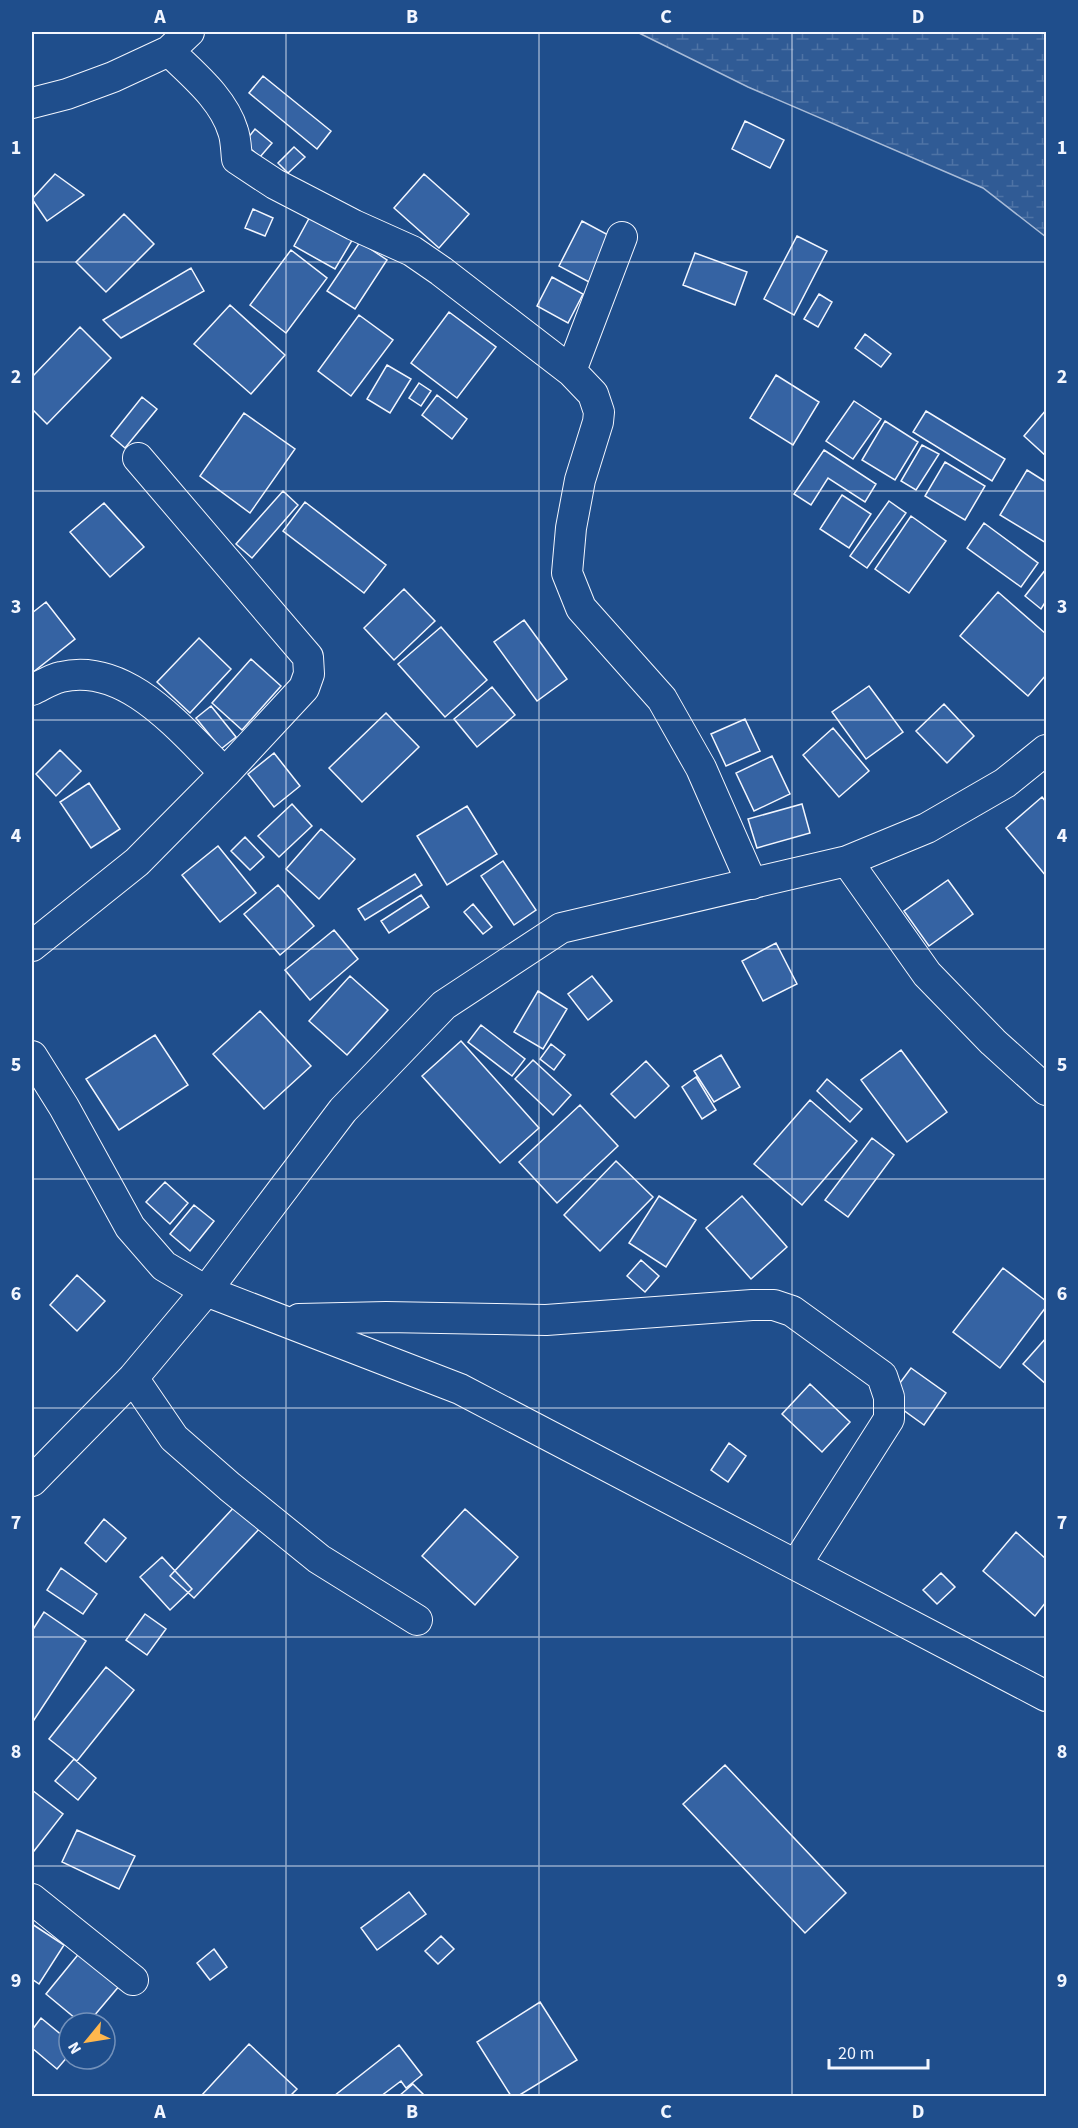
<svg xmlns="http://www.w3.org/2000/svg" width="1078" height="2128" viewBox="0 0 1078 2128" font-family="'Source Sans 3',sans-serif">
  <defs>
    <pattern id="wetland-marsh" width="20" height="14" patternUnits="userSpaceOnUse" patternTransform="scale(1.5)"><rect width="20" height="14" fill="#305b95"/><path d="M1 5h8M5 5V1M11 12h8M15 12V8" fill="none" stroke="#4e73a5"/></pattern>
  </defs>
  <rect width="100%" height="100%" fill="#1f4e8c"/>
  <path fill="url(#wetland-marsh)" stroke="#a8bbd7" stroke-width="1.5" d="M637,32H1046V237L983,188L748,87Z"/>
  <path fill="#3563a3" stroke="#f2f6ff" stroke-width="1.5" d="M263,76L331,131L317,149L249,93Z
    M745,121L784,140L770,168L732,149Z
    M255,129L272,143L260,157L244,143Z
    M294,147L305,157L288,173L278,163Z
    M55,174L84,195L47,221L32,199Z
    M424,174L469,214L439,248L394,208Z
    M253,209L273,218L265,236L245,228Z
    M312,213L354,237L335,269L294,246Z
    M124,214L154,244L106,292L76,262Z
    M582,221L612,237L589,282L559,266Z
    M797,236L827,251L794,315L764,299Z
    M360,242L387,260L355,309L327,291Z
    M291,250L327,278L286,333L250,305Z
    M695,253L747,272L735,305L683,285Z
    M191,268L204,291L121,338L103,320Z
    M552,277L583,294L568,323L537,306Z
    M819,294L832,302L818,327L804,319Z
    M230,305L285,355L251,394L194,344Z
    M449,312L496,347L457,398L411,363Z
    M359,315L393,340L351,396L318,371Z
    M80,327L111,358L47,424L32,409V377Z
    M865,334L891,354L881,367L855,348Z
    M387,365L411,379L390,413L367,399Z
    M776,375L819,402L793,445L750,418Z
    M419,383L431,391L421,406L409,398Z
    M437,395L467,419L452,439L422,415Z
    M142,397L157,409L125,448L111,436Z
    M854,401L881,419L853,459L826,441Z
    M1046,410V456L1024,436Z
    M926,411L1005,459L992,481L913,432Z
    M244,413L295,449L250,513L200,476Z
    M885,421L918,442L895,480L862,460Z
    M922,445L939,454L916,490L901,481Z
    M824,450L876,484L865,502L828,478L811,505L794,494Z
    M945,462L985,486L965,520L925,496Z
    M1027,470L1046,482V543L1000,515Z
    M283,491L298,505L252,558L236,544Z
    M842,495L871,514L849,548L820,529Z
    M889,501L906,513L867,568L850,556Z
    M305,502L386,565L364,593L283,531Z
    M104,503L144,547L110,577L70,532Z
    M911,516L946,541L909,593L875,569Z
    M984,523L1038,563L1021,587L967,548Z
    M1046,569V601L1041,609L1025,596Z
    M404,589L435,621L394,660L364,628Z
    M998,592L1046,634V675L1028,696L960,636Z
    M46,602L75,639L32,673V613Z
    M524,620L567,679L537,701L494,642Z
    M441,627L487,680L445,717L398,664Z
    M199,638L231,669L190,713L157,682Z
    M251,659L281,686L242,730L212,703Z
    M869,686L903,732L866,759L832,712Z
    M492,687L515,715L477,747L454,719Z
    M944,704L974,736L947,763L916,731Z
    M211,706L236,737L221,749L196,718Z
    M386,713L419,747L362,802L329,768Z
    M745,719L760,751L726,766L711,734Z
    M833,728L869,771L839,797L803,755Z
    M60,750L81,771L56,796L36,774Z
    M274,753L300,786L274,807L248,774Z
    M772,756L790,794L754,811L736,773Z
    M89,783L120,829L91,848L60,802Z
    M1042,797L1046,802V876L1006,828Z
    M292,804L312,826L279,857L258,836Z
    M802,804L810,833L757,848L748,819Z
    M467,806L497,854L447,885L417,836Z
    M321,829L355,859L319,899L286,869Z
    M245,837L264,857L250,870L231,851Z
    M218,846L256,893L220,922L182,875Z
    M503,861L536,910L514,925L481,876Z
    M415,874L422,885L365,920L358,909Z
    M948,880L973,914L929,946L904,911Z
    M278,885L314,926L280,955L244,914Z
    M421,895L429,907L389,933L381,921Z
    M473,904L492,927L483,934L464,912Z
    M334,930L358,959L310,1000L285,970Z
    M776,943L797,984L763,1001L742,961Z
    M350,976L388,1010L347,1055L309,1021Z
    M592,976L612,1001L588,1020L568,994Z
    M538,991L567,1009L543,1049L514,1032Z
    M260,1011L311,1066L264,1109L213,1054Z
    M481,1025L525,1059L512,1076L468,1042Z
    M155,1035L188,1085L119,1130L86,1079Z
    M461,1041L539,1128L500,1163L422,1076Z
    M551,1044L565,1055L554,1070L540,1059Z
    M901,1050L947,1112L907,1142L861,1080Z
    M721,1055L740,1087L714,1102L694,1071Z
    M533,1060L571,1095L553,1115L515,1079Z
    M646,1061L669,1086L635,1118L611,1094Z
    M696,1077L716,1110L702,1119L682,1087Z
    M827,1079L862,1109L850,1122L817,1091Z
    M810,1100L857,1141L802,1205L754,1164Z
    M580,1105L618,1146L557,1203L519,1162Z
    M872,1138L894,1155L848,1217L825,1200Z
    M616,1161L653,1197L600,1251L564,1215Z
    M165,1182L188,1203L170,1224L146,1202Z
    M659,1196L696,1220L666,1267L629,1243Z
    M742,1196L787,1247L751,1279L706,1228Z
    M194,1205L214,1221L190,1251L170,1234Z
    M641,1260L659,1276L645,1292L627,1276Z
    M1003,1268L1046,1301V1307L1000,1368L953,1332Z
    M77,1275L105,1301L77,1331L50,1305Z
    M1046,1338V1384L1023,1364Z
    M911,1368L946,1393L924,1425L888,1399Z
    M810,1384L850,1422L822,1452L782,1414Z
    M729,1443L746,1456L728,1482L711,1470Z
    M237,1504L262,1526L194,1598L170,1576Z
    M465,1509L518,1557L475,1605L422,1556Z
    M104,1519L126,1538L106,1562L85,1543Z
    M1016,1532L1046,1559V1602L1035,1616L983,1571Z
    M162,1557L192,1589L170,1610L140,1577Z
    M61,1568L97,1594L83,1614L47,1590Z
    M941,1573L955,1587L937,1604L923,1590Z
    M44,1612L86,1641L32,1723V1631Z
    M145,1614L166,1629L147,1655L126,1640Z
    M106,1667L134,1690L77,1761L49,1739Z
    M74,1759L96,1778L78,1800L55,1781Z
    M725,1765L846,1893L805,1933L683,1804Z
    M32,1790L63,1814L34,1851L32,1850Z
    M77,1830L135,1856L119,1889L62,1862Z
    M409,1892L426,1914L377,1950L361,1928Z
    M32,1924L64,1945L39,1984L32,1979Z
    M441,1936L454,1949L438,1964L425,1951Z
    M214,1949L227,1967L210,1980L197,1963Z
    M81,1951L120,1985L88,2023H81L46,1994Z
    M540,2002L577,2060L518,2096H511L477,2042Z
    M41,2018L69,2041V2055L57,2069L32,2048V2030Z
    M249,2044L297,2089L290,2096H201Z
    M399,2045L422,2075L406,2088L401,2081L381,2096H334Z
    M413,2084L425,2096H399Z"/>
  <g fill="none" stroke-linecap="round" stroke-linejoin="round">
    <g stroke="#f2f6ff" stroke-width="32">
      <path id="minor" d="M169,51C192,74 223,98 233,131C236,139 236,150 237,159L275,184L354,225L412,251L441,271L571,371L593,394L599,412L598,422L580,480L571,528L567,573L581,608L662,699L701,768L752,884
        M32,103L67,94L113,77L169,51L189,32
        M571,371L622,237
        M32,690C41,686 51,679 61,677C128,661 183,733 225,773
        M847,861L927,974L993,1042L1046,1090
        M32,946L137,862L225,773L304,688L309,674L308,657L138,458
        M32,1056L64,1107L130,1227L164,1266L206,1291L460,1389L1046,1696
        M299,1319L386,1317L546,1320L752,1305H774L792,1311L882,1376L889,1397V1419L796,1565
        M133,1378L174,1438L230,1487L319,1559L417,1620
        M32,1481L133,1378L206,1291L343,1110L444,1005L561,928L847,861L927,828L1005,783L1046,750
        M32,1899L133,1980"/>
    </g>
    <use href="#minor" stroke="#1f4e8c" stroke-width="30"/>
  </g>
  <path fill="none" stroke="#f2f6ff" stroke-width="1.5" stroke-opacity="0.55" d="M286,32V2096M539,32V2096M792,32V2096M32,262H1046M32,491H1046M32,720H1046M32,949H1046M32,1179H1046M32,1408H1046M32,1637H1046M32,1866H1046"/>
  <rect width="1078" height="2128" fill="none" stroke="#1f4e8c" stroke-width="66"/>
  <g transform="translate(87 2041) rotate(240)"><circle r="28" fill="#1f4e8c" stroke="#7391ba" stroke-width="1.5"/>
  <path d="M0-4.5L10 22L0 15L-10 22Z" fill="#ffb74d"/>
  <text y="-9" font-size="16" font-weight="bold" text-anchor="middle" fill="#f2f6ff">N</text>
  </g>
  <path d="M829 2059v9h99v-9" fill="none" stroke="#f2f6ff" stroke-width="3"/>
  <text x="838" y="2059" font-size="18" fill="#f2f6ff" stroke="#1f4e8c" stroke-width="4.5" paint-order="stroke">20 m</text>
  <rect x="33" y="33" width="1012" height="2062" fill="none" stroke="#f2f6ff" stroke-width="2"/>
  <g font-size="20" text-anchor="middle" font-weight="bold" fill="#f2f6ff">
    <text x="160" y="23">A</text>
    <text x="412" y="23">B</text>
    <text x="666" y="23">C</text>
    <text x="918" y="23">D</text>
    <text x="16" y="154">1</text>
    <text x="1062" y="154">1</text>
    <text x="16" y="383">2</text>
    <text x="1062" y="383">2</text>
    <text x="16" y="613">3</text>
    <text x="1062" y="613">3</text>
    <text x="16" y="842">4</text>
    <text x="1062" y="842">4</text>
    <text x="16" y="1071">5</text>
    <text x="1062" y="1071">5</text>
    <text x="16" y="1300">6</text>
    <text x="1062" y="1300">6</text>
    <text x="16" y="1529">7</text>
    <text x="1062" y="1529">7</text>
    <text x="16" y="1758">8</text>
    <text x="1062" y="1758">8</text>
    <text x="16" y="1987">9</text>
    <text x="1062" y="1987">9</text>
    <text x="160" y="2118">A</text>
    <text x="412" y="2118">B</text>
    <text x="666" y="2118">C</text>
    <text x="918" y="2118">D</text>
  </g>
</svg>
